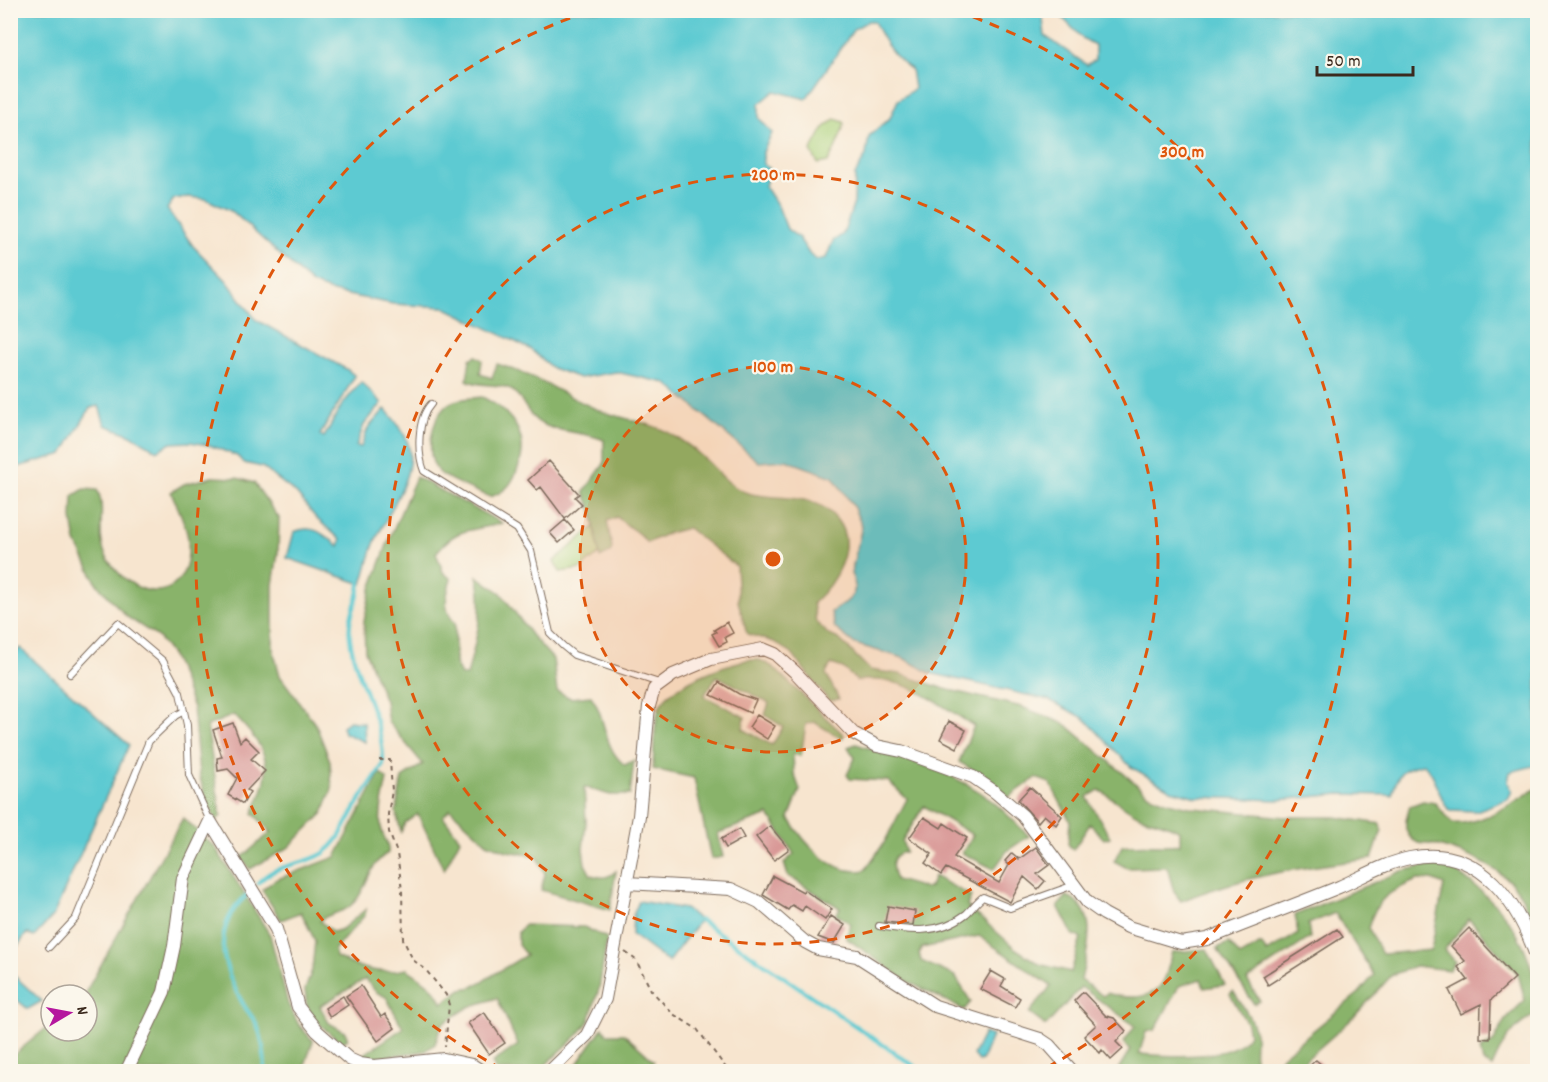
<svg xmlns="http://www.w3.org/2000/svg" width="1548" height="1082" viewBox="0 0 1548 1082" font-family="Dekko,sans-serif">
  <rect width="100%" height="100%" fill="#fbf7ec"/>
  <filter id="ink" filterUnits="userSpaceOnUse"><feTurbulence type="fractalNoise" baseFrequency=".0167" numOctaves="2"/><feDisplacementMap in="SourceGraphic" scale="12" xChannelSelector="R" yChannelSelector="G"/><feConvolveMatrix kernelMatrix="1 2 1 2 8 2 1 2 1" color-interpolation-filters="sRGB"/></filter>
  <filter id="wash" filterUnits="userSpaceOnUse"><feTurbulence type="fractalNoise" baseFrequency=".008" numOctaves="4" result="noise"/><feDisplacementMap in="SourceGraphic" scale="24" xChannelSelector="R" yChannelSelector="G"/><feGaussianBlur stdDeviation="1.35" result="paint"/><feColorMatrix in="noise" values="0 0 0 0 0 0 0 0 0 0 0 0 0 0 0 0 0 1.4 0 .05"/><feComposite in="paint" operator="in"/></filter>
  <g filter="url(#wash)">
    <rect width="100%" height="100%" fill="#f7e5cf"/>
    <path fill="#acd17b" stroke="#747e4c" stroke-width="1.5" d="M835,119L844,122C845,128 832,156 828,162L818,164L811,151L823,129Z
      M594,527L600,553L580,569L560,572L554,561Z"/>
    <path fill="#89b36b" stroke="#626e44" stroke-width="1.5" fill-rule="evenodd" d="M476,356L482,360L480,374L492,378L497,364C532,374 562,394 596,409C619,419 648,421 669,433C679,439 691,446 699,454C716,467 727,487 748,493C779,502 815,490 837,520C858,547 834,584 813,603L816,622L829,635L839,639L870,670L900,674L945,689L1022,707L1065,724L1148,794L1168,802L1194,808L1286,817H1335L1381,824L1382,830L1372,859C1308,866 1241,876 1181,901L1174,892L1167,867L1127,868L1114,861L1122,846C1144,842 1160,847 1180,844V831C1165,822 1155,822 1140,816C1127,811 1113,797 1099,790L1087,797L1110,837L1104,839L1090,824L1073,850L1068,844L1070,821L1050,783L1036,778L1009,797L989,779L959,762L974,726C937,703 903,673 857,681L843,668L831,664L826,674L839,699L829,701L792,654L774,642L747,634L738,601L736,566L688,528L668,533L647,543C639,531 627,527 617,517L607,521L612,548L610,553L600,558L592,510L584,492L604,464V440C585,432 563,433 544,425C527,419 523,394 508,388C496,383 478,387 467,380L470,359Z
      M482,397C511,411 531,436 518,468C512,484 507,491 490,497C477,491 448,481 439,472C424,457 431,420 446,406C454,398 471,398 482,397Z
      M212,477L237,478L254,483L279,518L278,553L273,585V649L280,676L316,725L330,761L332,789L323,813L288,848L250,869L241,858L271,832L253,813C275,766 270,752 234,715L207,726L221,816L216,821L205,797L199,774L193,708L181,676L172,656L158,637L127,617L97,584L76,542L72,519L73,496L84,489L97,490C108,508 93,538 109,561C140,607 193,601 188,539C186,523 177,506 171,492L184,484Z
      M416,477L502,523C472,532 458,525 436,553L443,572L451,579C446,596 442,609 455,623V663L461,675L467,676C475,642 486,610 477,576L501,593L532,636L553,659L557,691L570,698L591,696C607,717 602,748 625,765L634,760L630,795H610L584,787L586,822L583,849L585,864L591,875C602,878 607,879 616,871L610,910L541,890L545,874L537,856L507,851L487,843L450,809L443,816L460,839L444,870L418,814L405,823L401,832L396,812L402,778L423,764L388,722L385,701L365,651L364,621L371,589L388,542Z
      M747,660H760L773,667L844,735L842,739L814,722L806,724L801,756L793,754L794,773L800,790L789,818C804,843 833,877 865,870L884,843L907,799L888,781L850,779L847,775L855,758L848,747L856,744C902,759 953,770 992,801C1005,811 1017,825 1029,836L1007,851L994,869L962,853L973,835L924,806L902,841L906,852C889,854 891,868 896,880L924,888L930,887L934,876L971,896L967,906L1016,949L1039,964L1071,972L1081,938L1073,935L1058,906L1067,896C1101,911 1087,951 1081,980L1103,996L1107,993C1125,999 1154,1001 1164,980C1168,972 1169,961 1172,952L1207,949L1225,985L1204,988L1201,979L1179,986L1155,1030L1146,1032L1139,1054C1167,1056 1234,1062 1249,1034L1247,1024L1230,994L1233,991C1241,1004 1253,1019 1255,1034C1256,1052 1251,1052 1260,1071H1217L1216,1065L1194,1064L1195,1071L1142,1069L1140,1071H1117L1130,1050L1124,1042L1135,1026L1081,987L1046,1026L1029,1013L1051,986L979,936L922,948L919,953L921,961L955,976L971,1002L964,1010L907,981L846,938L851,924L836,914L840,908L788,876L784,863L794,854L769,815L718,833L723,857L711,859L694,778L653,769C654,754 654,715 661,704C674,683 723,665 747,660ZM717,676L769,703L765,715L783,727L772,745L743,729L745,717L704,696Z
      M380,773L387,779C384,795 379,811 381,827C382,837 390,843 388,853C366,865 368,893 349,907C340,914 328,913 320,921L333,932L342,929L366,909L365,915L334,950L336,957C360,969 380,975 407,969C420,978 438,988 442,1003L462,989L473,987L526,955L518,945V932L524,925L584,927L607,938L599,989L589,1021L579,1034L539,1071H496L492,1063L518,1045L497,998L469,1007L442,1024L435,1044L425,1051L367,1059L363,1055L403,1028L386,997L376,992L365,979L320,1006L329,1023L345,1032L348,1039L341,1043L315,1020L307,1006L305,990L312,970L315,941L301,912L281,920L262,890L275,880L336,857Z
      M1537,788V913L1530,918C1527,910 1524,899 1519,892C1501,867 1465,853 1435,845C1426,843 1417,846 1410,837C1402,827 1407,817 1410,806L1423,801L1435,803L1452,823C1482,826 1513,802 1537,788Z
      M183,818L215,847L270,935L288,1004L299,1025L313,1041L303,1071L11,1072L10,1058L51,1024V1031H87V995H84Z
      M1429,865C1454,867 1458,873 1477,888C1516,919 1538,963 1537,1013C1511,1029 1504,1039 1492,1067L1483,1062L1480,1049L1493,1043L1505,1020L1525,1000L1518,974L1469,919L1444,950L1455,961L1449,970L1415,966L1392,975L1352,1019L1293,1071H1274L1270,1066L1359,993L1374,975L1335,913L1308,924L1310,938L1247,980L1260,1001L1254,1004L1217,948L1229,943L1240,956L1261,944L1267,952L1298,934L1295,915L1402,871ZM1417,880H1432L1444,885L1431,950L1382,954L1368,928C1377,897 1389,892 1417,880Z
      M603,1027L607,1034H624L654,1061L649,1071H572Z"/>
    <path fill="#5dcad2" stroke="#4c7a78" stroke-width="1.5" fill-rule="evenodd" d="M11,10L1042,11L1045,36L1087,65L1095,60V45L1082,38L1056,11H1537V765L1510,772L1508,782L1512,791L1508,799L1476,811L1449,810C1437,796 1438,775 1423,764C1399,769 1399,772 1392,795L1340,794L1278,800L1196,797L1171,790L1131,767L1084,718L1049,700L930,673L903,658L855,644L835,628L831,612C848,602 862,594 851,574L862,526L853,506L833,477L786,460L759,462L666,383L616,372L580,378L552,368L530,349L444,307L393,304L333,292L312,284L233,212L206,199L188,197L174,199L167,209L193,246L227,281L256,320L348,370L355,376L320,435L324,437L342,405L361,382L382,403L364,425L356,446L361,447L368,428L385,409C395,420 406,433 409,448C415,474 387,516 376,539C370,553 367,569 362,584L287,558L294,532C313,523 324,535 339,546L341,540L316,518L297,494L262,467L244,463L237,456L209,445L190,442L171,443L157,451L131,435L105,425L99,406L90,408L63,454L11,469ZM868,21H874C882,39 894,58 911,69L914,89L898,100L890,118L869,136L866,155L855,175L854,203L843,234L833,241L826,258L817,260L810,255L799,238L787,229L778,206L765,186L769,169L763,164V152L772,133L759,118V104L775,91L806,99L854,29Z
      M20,648L129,745L53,916L34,937L27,933L11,955L10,658Z
      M349,721L364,723L365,742L344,733L342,726Z
      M639,901L685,909L700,920L668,962L632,935L633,916Z
      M10,973H11L42,1001L28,1009L11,995Z
      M984,1033L992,1036L982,1060L978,1061L973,1055Z"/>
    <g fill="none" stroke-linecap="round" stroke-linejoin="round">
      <path stroke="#5dcad2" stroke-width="4" d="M258,883C277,862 302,867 324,853C338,843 343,830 351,816C360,798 372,782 383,765C385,721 355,681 350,638C347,615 359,602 360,583
        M247,895C211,927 221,964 242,1002C246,1010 253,1017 257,1025C263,1040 265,1056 265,1072
        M700,920L923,1072"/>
    </g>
    <g id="blocks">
      <path fill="#d99997" d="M549,461L579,494L575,497L582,504L565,519L541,487L537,490L528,480Z
        M565,520L574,530L559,543L550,533Z
        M727,622L733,633L725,637L727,642L719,646L712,634L716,632L714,630Z
        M719,682L739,694L756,700L750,713L711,695Z
        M757,715L775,726L767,739L749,727Z
        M949,721L966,730L957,748L940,739Z
        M233,723L240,742L245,737L259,751L251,759L265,771L247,790L250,792L243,804L228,795L237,778L228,769L218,771L217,758L222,757L213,730Z
        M1030,787L1062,816L1056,825L1044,815L1038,822L1018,800Z
        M924,817L941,828L944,823L967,838L954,857L999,883L1009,865L1005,861L1012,853L1019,859L1036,847L1049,865L1037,874L1045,881L1038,889L1024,877L1010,902L946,868L941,875L925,863L932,854L909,838Z
        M770,826L789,849L774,860L756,837Z
        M739,829L744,838L726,848L721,839Z
        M773,876L803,892L804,890L832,909L825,920L805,906L802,911L792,905L788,910L763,895Z
        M888,906L915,911L913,925L885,922Z
        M831,916L845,925L834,943L818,937Z
        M1469,928L1515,978L1491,1000L1490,1039L1480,1038L1481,1004L1461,1014L1449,990L1468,980L1458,967L1465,961L1451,946Z
        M1337,929L1343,937L1268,985L1263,976Z
        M991,971L1005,979L1001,986L1020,998L1015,1007L980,989Z
        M361,986L381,1017L385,1014L395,1028L378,1041L346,996Z
        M1083,992L1106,1016L1114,1018L1126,1031L1116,1042L1123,1049L1111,1060L1102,1050L1100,1053L1084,1036L1096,1025L1074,1001Z
        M343,996L348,1005L330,1017L325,1008Z
        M484,1012L505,1043L489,1054L468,1023Z
        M1316,1060L1329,1071H1304Z"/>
    </g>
  </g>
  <g filter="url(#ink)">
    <use href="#blocks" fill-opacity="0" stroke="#7d6b5c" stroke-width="1.5"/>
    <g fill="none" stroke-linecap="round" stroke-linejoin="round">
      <g stroke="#7d6b5c" stroke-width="8">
        <path id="service" d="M431,404C417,419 417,453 424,471L517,529L531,551L550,633L563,646L574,655L659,683
          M70,674L118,623L163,661L180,693L187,725L189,775L210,821
          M879,926C909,931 939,935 966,914C972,909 976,902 983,897L1010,908L1074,885
          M49,947L76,918L149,741L175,716L184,711"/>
      </g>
      <g stroke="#7d6b5c" stroke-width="14">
        <path id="minor" d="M210,821L276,929L298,1007L317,1031L349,1059L360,1064L374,1066L444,1059L472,1065L483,1072
          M627,883L731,889L759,902L805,942L818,949L857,956L935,1006L1040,1039L1049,1045L1073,1072
          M126,1072L164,992L174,946L183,878L210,821
          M549,1072L587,1035L605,999L639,816L649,706L654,689L673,675L711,659L763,649L775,654L795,672L853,733L877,746L901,751L973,777L995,792L1023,816L1087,902L1104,914L1128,927L1181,943L1207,939C1251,921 1295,905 1339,887C1362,877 1385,863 1410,858C1481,843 1519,904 1538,962"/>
      </g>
      <path stroke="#7d6b5c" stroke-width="2" stroke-dasharray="4.5 4.5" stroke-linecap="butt" d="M379,760H390L392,791L388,814L389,832L397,853L402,890L403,939L413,960L425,969L446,995L449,1005L445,1047
        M625,952L636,960L651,990L673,1014L697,1029L729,1072"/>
      <use href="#service" stroke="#fff" stroke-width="6"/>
      <use href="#minor" stroke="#fff" stroke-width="12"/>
    </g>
  </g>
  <circle cx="773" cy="559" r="193" fill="#df570d" fill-opacity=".12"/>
  <g fill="none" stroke="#df570d" stroke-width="3" stroke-dasharray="10 8">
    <circle cx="773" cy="559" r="193"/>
    <circle cx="773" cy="559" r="385"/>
    <path d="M502 1069A578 578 0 0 1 590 11M956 11A578 578 0 0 1 1044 1069"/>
  </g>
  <circle cx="773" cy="559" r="9" fill="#df570d" stroke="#fbf7ec" stroke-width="3"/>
  <g font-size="18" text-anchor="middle" font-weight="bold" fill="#df570d" stroke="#fbf7ec" stroke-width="4.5" stroke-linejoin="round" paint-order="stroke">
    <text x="1182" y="157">300 m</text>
    <text x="773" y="180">200 m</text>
    <text x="773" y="372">100 m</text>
  </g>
  <rect width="1548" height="1082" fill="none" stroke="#fbf7ec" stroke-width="36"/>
  <g transform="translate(69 1013) rotate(80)"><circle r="28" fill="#fbf7ec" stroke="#aea59a" stroke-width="1.5"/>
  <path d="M0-4.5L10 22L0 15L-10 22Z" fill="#b5179e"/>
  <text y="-9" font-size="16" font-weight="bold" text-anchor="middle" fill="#3b2a1e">N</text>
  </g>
  <path d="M1317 66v9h96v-9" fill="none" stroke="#3b2a1e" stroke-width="3"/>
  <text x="1326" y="66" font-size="18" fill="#3b2a1e" stroke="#fbf7ec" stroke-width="4.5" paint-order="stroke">50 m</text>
</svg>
